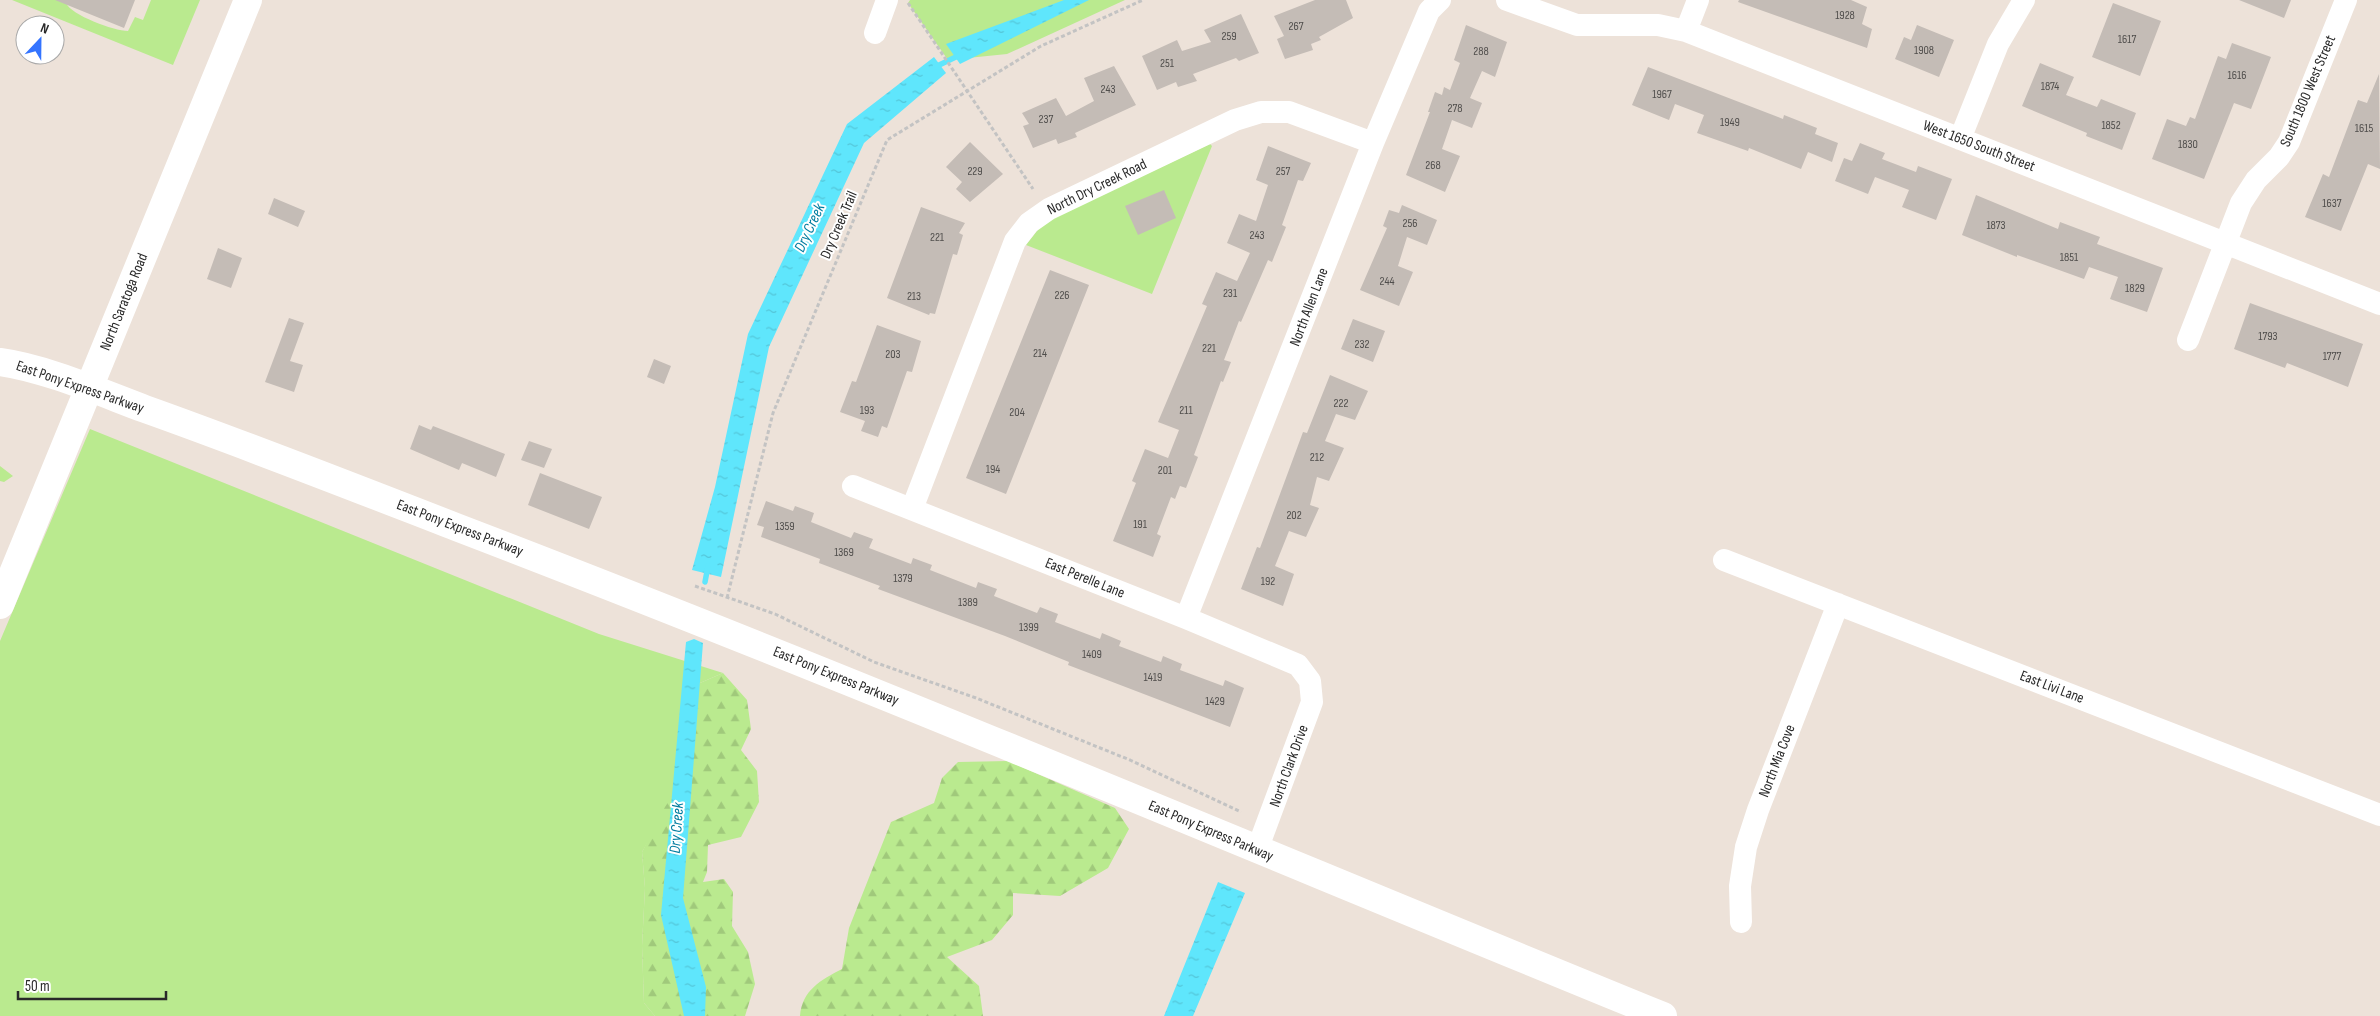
<svg xmlns="http://www.w3.org/2000/svg" width="2380" height="1016" viewBox="0 0 2380 1016" font-family="'Sofia Sans Condensed',sans-serif">
  <defs>
    <pattern id="forest-firs" width="22" height="20" patternUnits="userSpaceOnUse" patternTransform="scale(1.25)"><rect width="22" height="20" fill="#baea8f"/><path d="M5 1l3.5 6h-7zM16 11l3.5 6h-7z" fill="#a0c97b"/></pattern>
    <pattern id="water-ripples" width="26" height="14" patternUnits="userSpaceOnUse" patternTransform="scale(1.25)"><rect width="26" height="14" fill="#5fe6fc"/><path d="M2 4q2-2 4 0t4 0M15 11q2-2 4 0t4 0" fill="none" stroke="#53c5d8"/></pattern>
  </defs>
  <rect width="100%" height="100%" fill="#ede2d9"/>
  <path fill="#baea8f" d="M12,0H59L66,3C71,15 114,31 128,31L135,17L143,20L151,0H200L173,65Z
    M910,0H1125L1007,54L948,60L908,3Z
    M1210,144L1212,146L1152,294L1026,245L1044,222Z
    M90,429L599,634L723,673L693,686V765L642,852L645,888L642,946L644,1003L655,1016H0V641Z
    M0,466L13,476L4,482L0,481Z"/>
  <path fill="url(#forest-firs)" d="M723,673L747,700L751,729L741,750L757,771L759,802L741,837L708,845L707,872L703,882L724,879L733,892L732,926L748,952L755,984L745,1016H655L644,1003L642,946L645,888L642,852L665,807L693,765V686Z
    M1008,761L1115,808L1129,829L1108,868L1060,896L1013,893V915L992,940L947,957L979,986L983,1016H800C802,990 821,980 842,969L849,928L891,822L934,803L942,778L958,762Z"/>
  <path fill="url(#water-ripples)" d="M1064,0H1089L960,64L946,44Z
    M934,57L946,73L864,143L769,347L721,577L692,570L715,487L748,334L847,124Z
    M694,639L703,643L683,898L706,987L705,1016H684L661,915L686,642Z
    M1218,882L1245,893L1193,1016H1164Z"/>
  <g fill="none" stroke-linecap="round" stroke-linejoin="round">
    <path stroke="#5fe6fc" stroke-width="5.5" d="M935,67L960,55
      M705,582L708,566"/>
  </g>
  <path fill="#c4bcb6" d="M55,0H135L124,28Z
    M1315,0H1346L1353,18L1319,37L1321,40L1311,44L1313,50L1285,59L1277,39L1284,36L1274,16Z
    M1739,0H1851L1867,7L1862,24L1872,29L1867,48L1738,2Z
    M2239,0H2291L2284,18Z
    M2113,3L2161,21L2140,76L2092,57Z
    M1241,14L1259,53L1239,61L1236,58L1193,74L1197,81L1178,87L1176,82L1157,90L1142,56L1177,40L1182,51L1211,42L1204,30Z
    M1466,25L1507,42L1495,77L1482,71L1470,98L1482,103L1472,128L1452,120L1442,149L1460,156L1445,192L1406,175L1430,112H1428L1435,92L1442,95L1444,87L1450,90L1460,63L1454,60Z
    M1917,25L1954,40L1939,77L1895,59L1904,37L1911,40Z
    M2232,43L2271,57L2251,109L2234,103L2204,179L2152,159L2167,119L2186,126L2190,117L2195,119L2218,56L2226,59Z
    M2040,63L2074,77L2066,95L2097,107L2101,99L2136,113L2122,150L2086,136L2087,133L2022,106Z
    M1114,66L1136,105L1075,133L1077,137L1058,144L1056,139L1033,148L1023,126L1029,124L1022,113L1056,98L1066,116L1094,101L1084,78Z
    M1648,67L1783,119L1784,115L1817,128L1815,134L1838,143L1832,162L1808,152L1801,169L1749,148L1748,151L1697,133L1704,115L1675,104L1669,120L1632,105Z
    M2379,74L2380,169L2368,164L2341,231L2305,217L2323,174L2329,177L2358,100L2367,103Z
    M970,142L1003,174L970,202L956,189L962,182L946,167Z
    M1860,143L1885,153L1882,159L1916,172L1918,166L1952,179L1936,220L1902,207L1909,190L1875,177L1868,194L1835,181L1844,158L1852,161Z
    M1268,146L1311,163L1303,181L1298,180L1282,225L1286,227L1272,262L1268,260L1241,322L1239,321L1224,360L1231,362L1223,382L1221,381L1194,455L1198,457L1186,488L1180,486L1175,499L1171,497L1157,534L1161,536L1153,557L1113,541L1136,483L1132,481L1145,449L1168,458L1179,430L1158,422L1207,306L1202,304L1216,272L1237,281L1250,253L1227,243L1239,214L1256,221L1268,185L1256,180Z
    M1164,190L1176,218L1138,235L1125,206Z
    M1976,195L2058,229L2060,222L2100,237L2097,244L2163,268L2147,312L2110,299L2118,277L2089,267L2084,279L2017,255V257L1962,235Z
    M274,198L305,211L298,227L268,214Z
    M1402,205L1437,220L1427,245L1407,237L1398,266L1413,272L1399,306L1360,290L1387,228L1383,226L1389,210L1399,213Z
    M921,207L965,223L959,233L963,235L957,255L953,254L935,314L930,313L929,315L887,298Z
    M218,248L242,258L231,288L207,279Z
    M1050,270L1089,285L1006,494L966,478Z
    M2250,303L2363,344L2348,387L2287,363L2285,368L2234,349Z
    M289,318L304,323L290,361L303,365L294,392L265,382Z
    M1353,319L1385,331L1373,362L1341,349Z
    M877,325L921,341L912,372L907,371L887,428L882,426L878,437L861,431L865,421L840,412L852,381L856,382Z
    M654,359L671,366L664,384L647,377Z
    M1330,375L1368,391L1355,420L1336,414L1325,441L1344,448L1329,481L1317,477L1310,505L1319,508L1306,537L1289,531L1275,566L1294,574L1283,606L1241,589L1257,547L1260,548L1303,432L1307,433Z
    M419,425L431,430L433,426L505,454L496,477L462,463L459,470L410,449Z
    M529,441L552,449L544,468L521,460Z
    M540,473L602,497L589,529L528,505Z
    M766,501L793,511L795,506L814,513L811,522L851,538L854,532L873,539L869,548L911,564L913,558L932,565L930,570L976,588L978,582L997,589L994,596L1037,613L1040,607L1058,614L1055,622L1100,639L1102,633L1121,641L1119,646L1161,662L1163,656L1182,664L1180,670L1223,686L1225,680L1244,688L1230,727L1068,665L1069,662L1005,636L878,589L880,586L819,563L820,559L761,537L764,527L757,525Z"/>
  <g fill="none" stroke-linecap="round" stroke-linejoin="round">
    <path stroke="#c3c3c3" stroke-width="3" stroke-dasharray="4 2.5" stroke-linecap="butt" d="M908,3L1033,189
      M695,586L775,614L874,662L976,698L1130,760L1241,812
      M727,598L773,413L887,140L1041,46L1143,0"/>
    <path stroke="#fff" stroke-width="22" d="M1507,0L1577,25H1658L1686,31L2380,304
      M1686,31L1698,0
      M875,33L887,0
      M1960,139L1998,44L2024,0
      M2188,340L2241,203L2256,180L2279,157L2289,142L2346,0
      M853,486L1186,618L1298,665L1310,681L1312,702L1257,850
      M912,509L1015,241L1029,223L1049,209L1235,120L1261,112H1289L1373,143
      M1724,560L2380,815
      M1186,618L1373,143L1429,11L1440,0
      M1741,922L1740,886L1746,847L1758,810L1838,604"/>
    <path stroke="#fff" stroke-width="28" d="M0,362C45,368 102,393 145,409C249,446 353,487 456,527C861,682 1261,852 1663,1016
      M0,605L248,0"/>
  </g>
  <g text-anchor="middle" dominant-baseline="central" stroke-width="4" stroke-linejoin="round" paint-order="stroke">
    <g font-size="12" fill="#504e4c">
      <text x="1845" y="15">1928</text>
      <text x="1296" y="26">267</text>
      <text x="1229" y="36">259</text>
      <text x="2127" y="39">1617</text>
      <text x="1924" y="50">1908</text>
      <text x="1481" y="51">288</text>
      <text x="1167" y="63">251</text>
      <text x="2237" y="75">1616</text>
      <text x="2050" y="86">1874</text>
      <text x="1108" y="89">243</text>
      <text x="1662" y="94">1967</text>
      <text x="1455" y="108">278</text>
      <text x="1046" y="119">237</text>
      <text x="1730" y="122">1949</text>
      <text x="2111" y="125">1852</text>
      <text x="2364" y="128">1615</text>
      <text x="2188" y="144">1830</text>
      <text x="1433" y="165">268</text>
      <text x="975" y="171">229</text>
      <text x="1283" y="171">257</text>
      <text x="2332" y="203">1637</text>
      <text x="1410" y="223">256</text>
      <text x="1996" y="225">1873</text>
      <text x="1257" y="235">243</text>
      <text x="937" y="237">221</text>
      <text x="2069" y="257">1851</text>
      <text x="1387" y="281">244</text>
      <text x="2135" y="288">1829</text>
      <text x="1230" y="293">231</text>
      <text x="1062" y="295">226</text>
      <text x="914" y="296">213</text>
      <text x="2268" y="336">1793</text>
      <text x="1362" y="344">232</text>
      <text x="1209" y="348">221</text>
      <text x="1040" y="353">214</text>
      <text x="893" y="354">203</text>
      <text x="2332" y="356">1777</text>
      <text x="1341" y="403">222</text>
      <text x="867" y="410">193</text>
      <text x="1186" y="410">211</text>
      <text x="1017" y="412">204</text>
      <text x="1317" y="457">212</text>
      <text x="993" y="469">194</text>
      <text x="1165" y="470">201</text>
      <text x="1294" y="515">202</text>
      <text x="1140" y="524">191</text>
      <text x="785" y="526">1359</text>
      <text x="844" y="552">1369</text>
      <text x="903" y="578">1379</text>
      <text x="1268" y="581">192</text>
      <text x="968" y="602">1389</text>
      <text x="1029" y="627">1399</text>
      <text x="1092" y="654">1409</text>
      <text x="1153" y="677">1419</text>
      <text x="1215" y="701">1429</text>
    </g>
    <g font-size="15" fill="#292929" stroke="#fff">
      <text transform="translate(2308 91) rotate(-67)">South 1800 West Street</text>
      <text transform="translate(1979 146) rotate(21)">West 1650 South Street</text>
      <text transform="translate(1097 187) rotate(-26)">North Dry Creek Road</text>
      <text transform="translate(839 225) rotate(-67)">Dry Creek Trail</text>
      <text transform="translate(124 302) rotate(-68)">North Saratoga Road</text>
      <text transform="translate(1309 307) rotate(-69)">North Allen Lane</text>
      <text transform="translate(80 387) rotate(19)">East Pony Express Parkway</text>
      <text transform="translate(460 528) rotate(21)">East Pony Express Parkway</text>
      <text transform="translate(1085 578) rotate(22)">East Perelle Lane</text>
      <text transform="translate(836 676) rotate(22)">East Pony Express Parkway</text>
      <text transform="translate(2052 687) rotate(21)">East Livi Lane</text>
      <text transform="translate(1777 761) rotate(-69)">North Mia Cove</text>
      <text transform="translate(1289 766) rotate(-70)">North Clark Drive</text>
      <text transform="translate(1211 831) rotate(23)">East Pony Express Parkway</text>
    </g>
    <g font-size="16" font-style="italic" fill="#017c9f" stroke="#fff">
      <text transform="translate(810 228) rotate(-65)">Dry Creek</text>
      <text transform="translate(677 828) rotate(-86)">Dry Creek</text>
    </g>
  </g>
  <g transform="translate(40 40) rotate(22)"><circle r="24" fill="#ffffff" stroke="#a9a9a9"/>
  <path d="M0-4L9 19L0 12L-9 19Z" fill="#3474ff"/>
  <text y="-8" font-size="14" font-weight="bold" text-anchor="middle" fill="#292929">N</text>
  </g>
  <path d="M18 991v8h148v-8" fill="none" stroke="#292929" stroke-width="2.5"/>
  <text x="25" y="991" font-size="15" fill="#292929" stroke="#ffffff" stroke-width="4" paint-order="stroke">50 m</text>
</svg>
